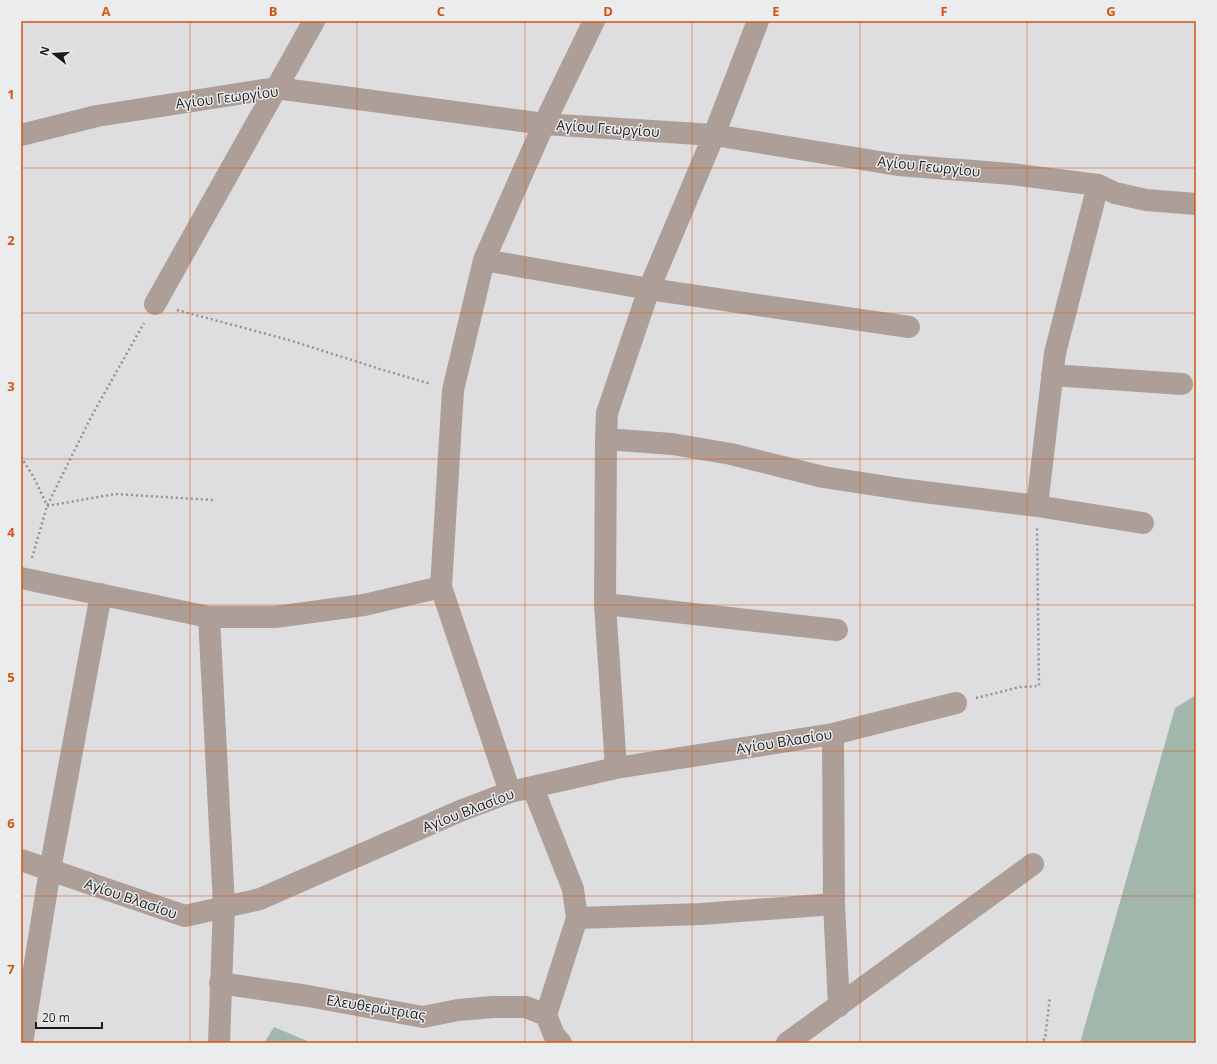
<svg xmlns="http://www.w3.org/2000/svg" width="1217" height="1064" viewBox="0 0 1217 1064" font-family="'Open Sans',sans-serif">
  <rect width="100%" height="100%" fill="#dedee1"/>
  <path fill="#a2b7ab" d="M1196,695V1043H1080L1175,708Z
    M274,1027L312,1043H264Z"/>
  <g fill="none" stroke-linecap="round" stroke-linejoin="round">
    <path stroke="#939395" stroke-width="2.5" stroke-dasharray="2 3" stroke-linecap="butt" d="M177,310L289,340L383,370L431,384
      M21,457L33,476L47,505
      M47,506L115,494L213,500
      M32,558L47,506L91,417L144,323
      M976,698L1020,687L1039,686L1037,528
      M1039,1043L1045,1039L1050,997"/>
    <path stroke="#ad9f98" stroke-width="22" d="M21,135L97,116L276,88L544,124L714,135L898,165L1011,174L1098,185L1115,193L1146,200L1196,204
      M484,260L649,289L909,327
      M155,304L314,21
      M1052,375L1182,384
      M606,439L672,444L731,454L823,477L908,490L1037,506L1143,523
      M1037,506L1055,353L1098,185
      M21,578L209,617H275L364,605L441,587
      M605,604L837,630
      M209,617L224,906L219,1043
      M833,734L834,904L839,1006
      M616,768L605,604L606,439L607,413L649,289L714,135L758,21
      M533,788L573,889L577,918L546,1015
      M510,792L441,587L453,390L484,260L544,124L594,21
      M21,860L185,916L260,899L460,811L510,792L616,768L833,734L956,703
      M577,918L701,914L834,904
      M220,983L308,996L423,1017L458,1010L493,1007H526L546,1015L554,1035L561,1043
      M22,1043L50,870L101,594
      M787,1043L1033,864"/>
  </g>
  <path fill="none" stroke="#d4530e" stroke-width="1" stroke-opacity="0.55" d="M190,21V1043M357,21V1043M525,21V1043M692,21V1043M860,21V1043M1027,21V1043M21,168H1196M21,313H1196M21,459H1196M21,605H1196M21,751H1196M21,896H1196"/>
  <g text-anchor="middle" dominant-baseline="central" stroke-width="3" stroke-linejoin="round" paint-order="stroke">
    <g font-size="14" fill="#1b1b1c" stroke="#ebecee">
      <text transform="translate(227 97) rotate(-7)">Αγίου Γεωργίου</text>
      <text transform="translate(608 128) rotate(4)">Αγίου Γεωργίου</text>
      <text transform="translate(929 166) rotate(6)">Αγίου Γεωργίου</text>
      <text transform="translate(784 741) rotate(-9)">Αγίου Βλασίου</text>
      <text transform="translate(468 810) rotate(-21)">Αγίου Βλασίου</text>
      <text transform="translate(131 898) rotate(19)">Αγίου Βλασίου</text>
      <text transform="translate(376 1007) rotate(9)">Ελευθερώτριας</text>
    </g>
  </g>
  <rect width="1217" height="1064" fill="none" stroke="#ebecee" stroke-width="44"/>
  <g transform="translate(54 54) rotate(287)" stroke="#ebecee" stroke-width="3" paint-order="stroke">
  <path d="M0-3L7 15L0 10L-7 15Z" fill="#1b1b1c"/>
  <text y="-6" font-size="11" font-weight="bold" text-anchor="middle" fill="#1b1b1c">N</text>
  </g>
  <path d="M36 1022v6h66v-6" fill="none" stroke="#1b1b1c" stroke-width="2"/>
  <text x="42" y="1022" font-size="12" fill="#1b1b1c" stroke="#ebecee" stroke-width="3" paint-order="stroke">20 m</text>
  <rect x="22" y="22" width="1173" height="1020" fill="none" stroke="#d4530e" stroke-width="1.5"/>
  <g font-size="13" text-anchor="middle" font-weight="bold" fill="#d4530e">
    <text x="106" y="16">A</text>
    <text x="273" y="16">B</text>
    <text x="441" y="16">C</text>
    <text x="608" y="16">D</text>
    <text x="776" y="16">E</text>
    <text x="944" y="16">F</text>
    <text x="1111" y="16">G</text>
    <text x="11" y="99">1</text>
    <text x="11" y="245">2</text>
    <text x="11" y="391">3</text>
    <text x="11" y="537">4</text>
    <text x="11" y="682">5</text>
    <text x="11" y="828">6</text>
    <text x="11" y="974">7</text>
  </g>
</svg>
